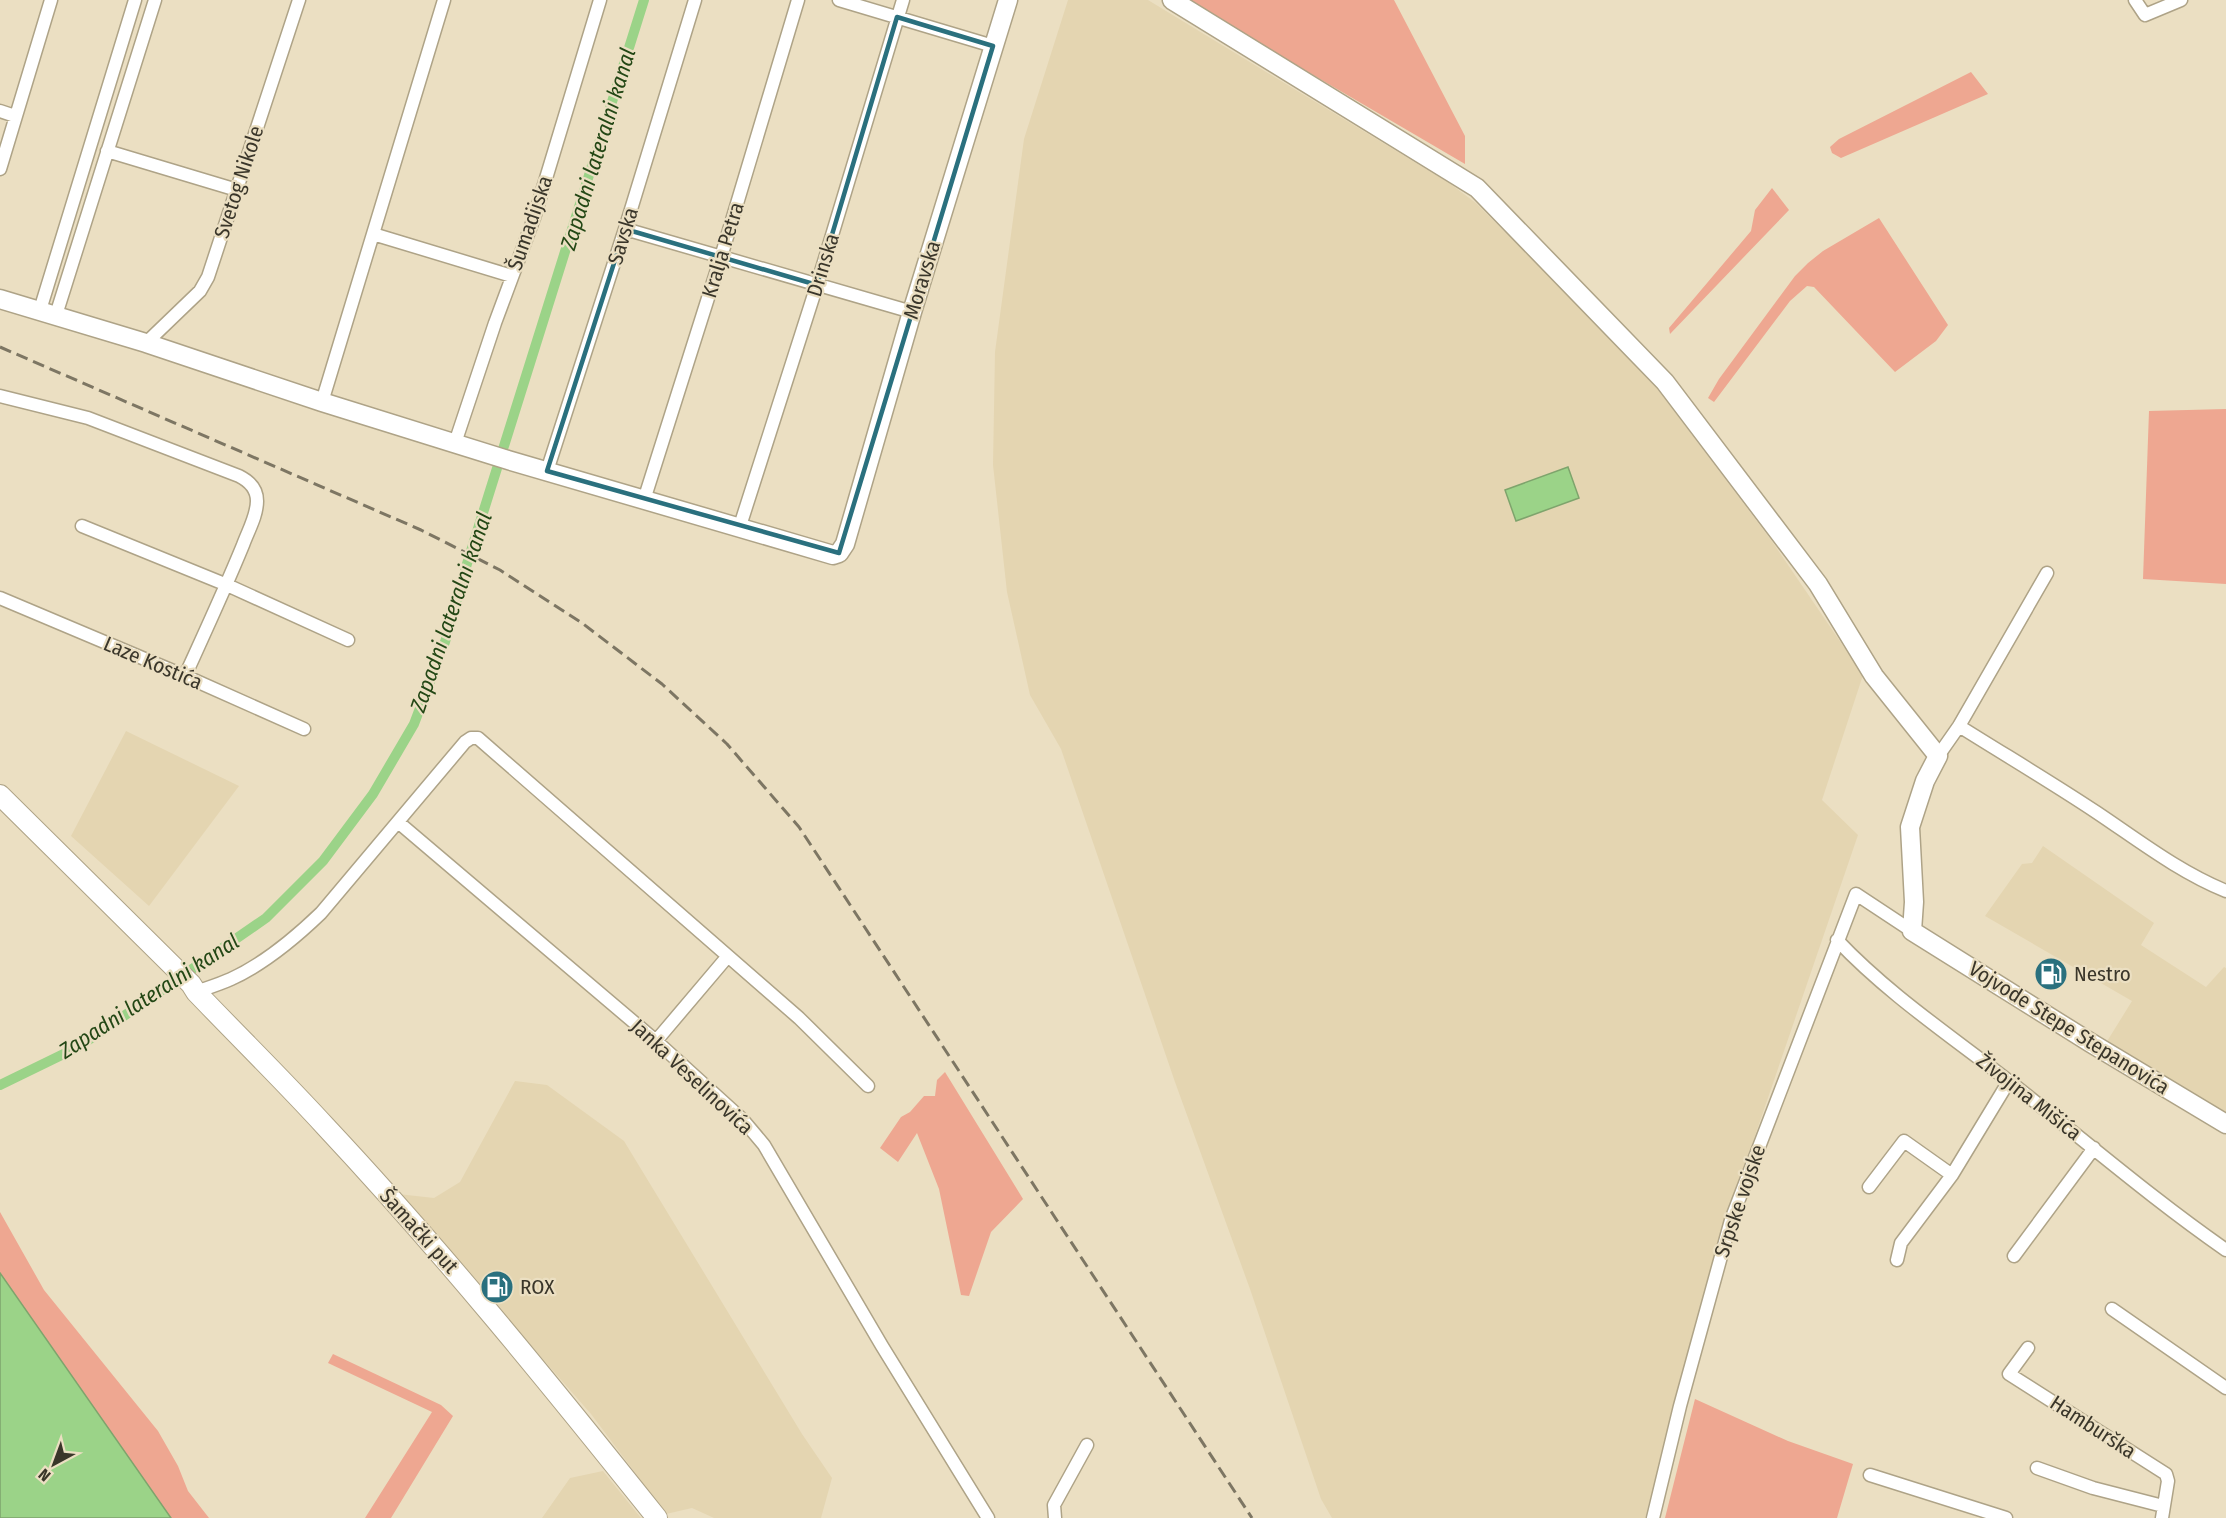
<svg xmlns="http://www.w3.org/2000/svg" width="2226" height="1518" viewBox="0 0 2226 1518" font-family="'Fira Sans Condensed',sans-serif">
  <rect width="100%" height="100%" fill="#ebdfc2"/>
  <path fill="#e4d5b1" d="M1068,0H1148L1449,183L1476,203L1588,316L1659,391L1771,540L1863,675L1822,800L1858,835L1722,1232L1645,1518H1332L1321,1499L1250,1289L1175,1082L1061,749L1030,695L1007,592L993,465L995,352L1024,139Z
    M126,731L239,786L149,906L71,836Z
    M2043,846L2154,923L2141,945L2206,987L2224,967L2226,968V1118L2106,1043L2132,1001L1985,916L2022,864L2032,863Z
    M515,1081L547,1085L624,1141L802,1434L832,1478L821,1518H714L692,1508L666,1514L591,1414L398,1194L434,1198L460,1182Z
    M603,1471L641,1518H542L570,1478Z"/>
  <path fill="#eea791" d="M1185,0H1394L1465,136V164Z
    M1971,72L1988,94L1841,158L1832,153L1830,147L1839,139Z
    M1772,188L1789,210L1670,334L1669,328L1751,231L1755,210Z
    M1879,218L1948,325L1936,341L1895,372L1814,287L1807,286L1790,301L1714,402L1708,398L1719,379L1795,276L1808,263L1823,251Z
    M2226,409V584L2143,579L2149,411Z
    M945,1072L1023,1199L991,1232L969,1296L961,1295L939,1189L917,1133L898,1162L880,1148L901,1117L910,1112L924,1096H935L937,1080Z
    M0,1212L44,1290L158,1431L178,1466L188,1491L209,1518H171L0,1273Z
    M333,1354L441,1405L453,1416L391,1518H365L432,1412L328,1363Z
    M1695,1399L1788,1441L1853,1464L1837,1518H1665Z"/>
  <path fill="#9bd388" stroke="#7ea46c" stroke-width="1.5" d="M1568,467L1579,498L1516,521L1505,490Z
    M0,1273L171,1518H0Z"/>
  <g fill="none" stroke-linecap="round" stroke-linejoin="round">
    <path stroke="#9bd388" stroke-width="10" d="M0,1085L78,1047L146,1001L266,918L323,861L373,794L414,724L445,642L466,567L644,0"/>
    <g stroke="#aea387" stroke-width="15">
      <path id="street" d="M839,0L993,46
        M2135,0L2145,15L2181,0
        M0,111L15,116
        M107,151L237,190
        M0,169L51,0
        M625,229L912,312
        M373,234L512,276
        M40,310L135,0
        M56,315L155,0
        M146,343L200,291L208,277L299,0
        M0,396L88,418L239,476C249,481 257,489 257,501C257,516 248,531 243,545C225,589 205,632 185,676
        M322,402L444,0
        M455,443L495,323L534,218L600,0
        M547,471L625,229L695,0
        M644,500L721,257L798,0
        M82,526L227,585L348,640
        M739,529L817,285L903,0
        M0,598L185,676L304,729
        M1959,726C2005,755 2051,782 2096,812C2138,840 2179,872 2226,891
        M1938,756L1959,726L2047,573
        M398,822L656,1041L743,1120L764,1145L882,1346L988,1518
        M1837,940C1888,994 1951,1036 2010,1082C2082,1138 2151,1198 2226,1250
        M196,992C207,988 220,984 231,979C264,964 295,938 321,913L465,742L471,738H478L799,1018L868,1086
        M656,1041L728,956
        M1869,1187L1904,1141L1952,1175
        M2014,1256L2094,1148
        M1897,1260L1901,1243L1952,1175L2009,1081
        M2112,1309L2226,1388
        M2028,1348L2009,1374L2166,1474L2168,1481L2162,1518
        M2037,1468L2093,1488L2163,1506
        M1870,1475L2006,1518
        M1055,1518L1054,1505L1087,1445
        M1653,1518L1680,1406L1731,1220L1856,894L1912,931"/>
    </g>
    <g stroke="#aea387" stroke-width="21">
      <path id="secondary" d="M1172,0L1477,188L1665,382L1818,584L1874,676L1938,756L1925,781L1910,827L1914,902L1912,931L2091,1043L2226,1124
        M0,299L146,343L322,402L508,460L833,555L839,553L845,544L912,312L1008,0"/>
    </g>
    <g stroke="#aea387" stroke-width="22">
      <path id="primary" d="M0,795L191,984L196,992C239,1037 283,1080 325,1126C442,1251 550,1384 657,1518"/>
    </g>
    <use href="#street" stroke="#fff" stroke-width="12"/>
    <use href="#secondary" stroke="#fff" stroke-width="18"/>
    <use href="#primary" stroke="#fff" stroke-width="20"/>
    <path stroke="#7d7663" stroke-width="3" stroke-dasharray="12 6" stroke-linecap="butt" d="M0,347L421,530L500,570L582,623L662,684L727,744L799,827L1252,1518"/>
  </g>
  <path fill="none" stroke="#2a707e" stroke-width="4.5" stroke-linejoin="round" d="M897,17L993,46L839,553L547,471L625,229L817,285Z"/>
  <defs>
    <g id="fuel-disc" transform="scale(1.725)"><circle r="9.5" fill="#2a707e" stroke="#ebdfc2"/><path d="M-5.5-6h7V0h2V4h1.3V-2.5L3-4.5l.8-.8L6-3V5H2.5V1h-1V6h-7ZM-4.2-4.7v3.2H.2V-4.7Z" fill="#fff"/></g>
  </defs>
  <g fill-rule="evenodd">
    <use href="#fuel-disc" x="2051" y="974"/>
    <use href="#fuel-disc" x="497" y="1287"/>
  </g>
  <g text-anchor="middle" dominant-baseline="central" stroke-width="4.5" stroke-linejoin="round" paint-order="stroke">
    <g font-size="21" fill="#3a362a" stroke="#ebdfc2">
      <text transform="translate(239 182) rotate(-72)">Svetog Nikole</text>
      <text transform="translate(530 223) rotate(-71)">Šumadijska</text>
      <text transform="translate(623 236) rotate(-73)">Savska</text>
      <text transform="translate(723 250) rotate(-73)">Kralja Petra</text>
      <text transform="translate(823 265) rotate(-73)">Drinska</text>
      <text transform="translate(922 280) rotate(-73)">Moravska</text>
      <text transform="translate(153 663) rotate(23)">Laze Kostića</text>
      <text transform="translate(2069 1028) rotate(32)">Vojvode Stepe Stepanovića</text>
      <text transform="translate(692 1077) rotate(43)">Janka Veselinovića</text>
      <text transform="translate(2029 1097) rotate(38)">Živojina Mišića</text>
      <text transform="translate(1740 1201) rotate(-71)">Srpske vojske</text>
      <text transform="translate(419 1231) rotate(48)">Šamački put</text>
      <text transform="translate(2093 1427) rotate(33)">Hamburška</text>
    </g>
    <g font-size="21" fill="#3a362a" stroke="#ebdfc2" text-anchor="start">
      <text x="2074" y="974">Nestro</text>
      <text x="520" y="1287">ROX</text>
    </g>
    <g font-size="22" font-style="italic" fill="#234715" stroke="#ebdfc2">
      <text transform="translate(598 149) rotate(-73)">Zapadni lateralni kanal</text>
      <text transform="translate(451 612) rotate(-71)">Zapadni lateralni kanal</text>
      <text transform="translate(149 996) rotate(-33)">Zapadni lateralni kanal</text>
    </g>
  </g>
  <g transform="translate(54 1464) rotate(221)" stroke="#ebdfc2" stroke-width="4.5" paint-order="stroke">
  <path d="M0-4.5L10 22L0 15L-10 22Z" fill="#3a362a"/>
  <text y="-9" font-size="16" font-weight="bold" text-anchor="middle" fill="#3a362a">N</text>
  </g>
</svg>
